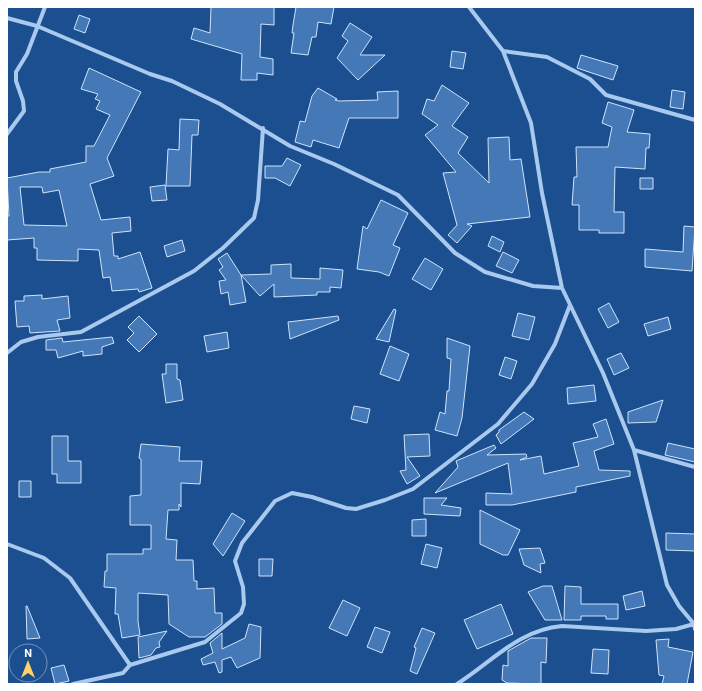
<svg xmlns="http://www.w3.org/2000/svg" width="702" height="691" viewBox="0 0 702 691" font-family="Roboto,sans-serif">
  <rect width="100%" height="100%" fill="#1b4f8f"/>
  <path fill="#4478b7" stroke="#cfe3fa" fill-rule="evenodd" d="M211,7H274V25L261,24L260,57L273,59V75L257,73V80H241L242,54L191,39L194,28L210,33Z
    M296,7H334L331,24L318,22L316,37H312L308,55L291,53L294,33H292L293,25Z
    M79,15L90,19L85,33L74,29Z
    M350,23L372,37L360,55H385L358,80L337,58L348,41L342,36Z
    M452,51L466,53L463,69L450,67Z
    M581,55L618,66L613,80L577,68Z
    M89,68L141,92L107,158L114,176L90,184L101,220L130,217L131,231L112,233L114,256H118V259L140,252L152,288L139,292L138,289L112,291L110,277L103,278L99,250L78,249V261L37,260V248H34V238L7,240V216H9L7,178L39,172H50V169L86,162V146H94L110,115L96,109L100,101L95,99L98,94L81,89ZM20,187H42L43,193L59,190L67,226L24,225Z
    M442,85L469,103L452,126L468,137L458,153L489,183L488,138L509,137L510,160L521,159L530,217L467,224L472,226L457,243L448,235L457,225L443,173L456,172L425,135L438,125L422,114L427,99L434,101Z
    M318,88L337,99L335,100L339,101L378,100L377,92L398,91V118H349L339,148L313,140L311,147L295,142L300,121L305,122L312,96Z
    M672,90L685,92L683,109L670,107Z
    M608,102L634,110L627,132L650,134L649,148H646L645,169L615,167L614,212H624V233H599V230H579V205H572L574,177H577L576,147H608L612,127L602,123Z
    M180,119L199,120L198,135H192L190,186H166L168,149L179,150Z
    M287,158L301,165L290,186L275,178H265V166H282Z
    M640,178H653V189H640Z
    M165,185L167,200L152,201L150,187Z
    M381,200L408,213L393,245L400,248L389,276L379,272L357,269L363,226L367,229Z
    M684,226L695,227L692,271L645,267V249L683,252Z
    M492,236L504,242L500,252L488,246Z
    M182,240L185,251L167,257L164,246Z
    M503,252L519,260L512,273L496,266Z
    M227,253L241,275L271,274V265L291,264V278L320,279V268L343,270L341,288L330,287V292H317V295L274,297V284L260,296L241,275L246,302L230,305L228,292L221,294L219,281L226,280L219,270L223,267L218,259Z
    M425,258L443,269L431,290L412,279Z
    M42,295V299L68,296L70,318L57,320L60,331L30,333L29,326L17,327L15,301H24V296Z
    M609,303L619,322L608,328L598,309Z
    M394,309L396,310L389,342L376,339Z
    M518,313L535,317L529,340L512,336Z
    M139,316L157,334L139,352L127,340L134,333L128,327Z
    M338,316L339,320L290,339L288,322Z
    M668,317L671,329L648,336L644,324Z
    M227,332L229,348L207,352L204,336Z
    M112,337L114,343L102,347V354L83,356V351L58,358L56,350H46V340L62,338L63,342Z
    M447,338L470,346L462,418L457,436L435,430L440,412L445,414L447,391H449L451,359L447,358Z
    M390,346L409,354L399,381L380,374Z
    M621,353L629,368L614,375L607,359Z
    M505,357L517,361L511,379L499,375Z
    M166,364H177V379L180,380L183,400L166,403L162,374H166Z
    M594,385L596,401L568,404L567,388Z
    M663,400L656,422L628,423V412Z
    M354,406L370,409L367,423L351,419Z
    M524,412L534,419L501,444L496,435L499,432V430Z
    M606,419L614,444L594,451L599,470L630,471V476L576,487V492L512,505H486V493L512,494L508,463L435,493L458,467L456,461L494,445L496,448L487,455L526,454L527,457L520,460L541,456L544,474L579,466L573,443L598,437L593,424Z
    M429,434L430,456L407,457L420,476L407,484L400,471L406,470L404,435Z
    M52,436H68V461H81V483H57V474H52Z
    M668,443L695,449V462L665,455Z
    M141,444L180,447L179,461H202L200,484L181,483V507L179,504V510H168L166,539L177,540L176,560H193L194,581H197V589L214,588L215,613H222V624L205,637H189L169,624L168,595L138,593V621L140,635L122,638L118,614H115L116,588L104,587L105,571H107V554H143V549H151V525H130V496L141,495V459L139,458Z
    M19,481H31V497H19Z
    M424,498H447L441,505L461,508L460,516L424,514Z
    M480,510L520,530L508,555H503L480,544Z
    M232,513L245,521L223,556L213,544Z
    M426,519V536H412V520Z
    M666,533L695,534V551L666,550Z
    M426,544L442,548L437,568L421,564Z
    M540,548L545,563L540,564L541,573L524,565L519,549Z
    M259,559H273L272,576H259Z
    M543,586H552L562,620H545L528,592Z
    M565,586L581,587V604H618V619H606V616H581V620H564Z
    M642,591L645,606L626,610L623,596Z
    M343,600L360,608L347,636L329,628Z
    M501,604L513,634L477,649L464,620Z
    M26,606H27L40,638L27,639Z
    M249,624L261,627L260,658L237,668L231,657L222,660V672L219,673L215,662L203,665L201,659L213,653L210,643L222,633V649L245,638Z
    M375,627L390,632L382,653L367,647Z
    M422,628L435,633L417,674L410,671L416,648L414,647Z
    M167,631L159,642L160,647L156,648L151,655L139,658L138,637Z
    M531,638H547L546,663L541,662V684L507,683L502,680L503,665L508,666V651Z
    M669,639L668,647L693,652L687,684H662L664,676L659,675L656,640Z
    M593,649L609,650L608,674L591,673Z
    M64,665L69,681L55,684L51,668Z"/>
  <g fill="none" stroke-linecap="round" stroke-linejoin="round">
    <path stroke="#a9c9ee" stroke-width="4" d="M469,7L503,51L531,123L542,193L562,288L603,373L634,450L667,585L679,606L694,624L695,629
      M7,18L37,26L150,74L172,81L220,104L290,146L334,164L398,195L455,253L485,272L533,286L562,288
      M503,51L547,57L590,79L606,95L695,120
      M7,134L24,111L23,101L16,81V72L27,54L45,7
      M7,353L21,342L38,337L81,332L194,271L223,248L254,218L258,200L263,128
      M634,450L695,467
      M7,544L44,558L70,578L130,665L123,673L73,684
      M130,665L205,642L241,613L244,604L243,587L235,561L242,543L275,501L292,493L312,497L346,508L356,509L385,500L413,489L498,424L532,384L555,344L570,305
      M457,684C492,662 518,630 562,626L646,631L676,629L694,624"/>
  </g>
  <rect width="702" height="691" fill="none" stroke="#ffffff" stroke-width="16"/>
  <g transform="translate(28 663)"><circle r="19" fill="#1b4f8f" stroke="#7695bc"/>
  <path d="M0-3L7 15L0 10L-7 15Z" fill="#ffd166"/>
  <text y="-6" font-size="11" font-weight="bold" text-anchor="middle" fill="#ffffff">N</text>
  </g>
</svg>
